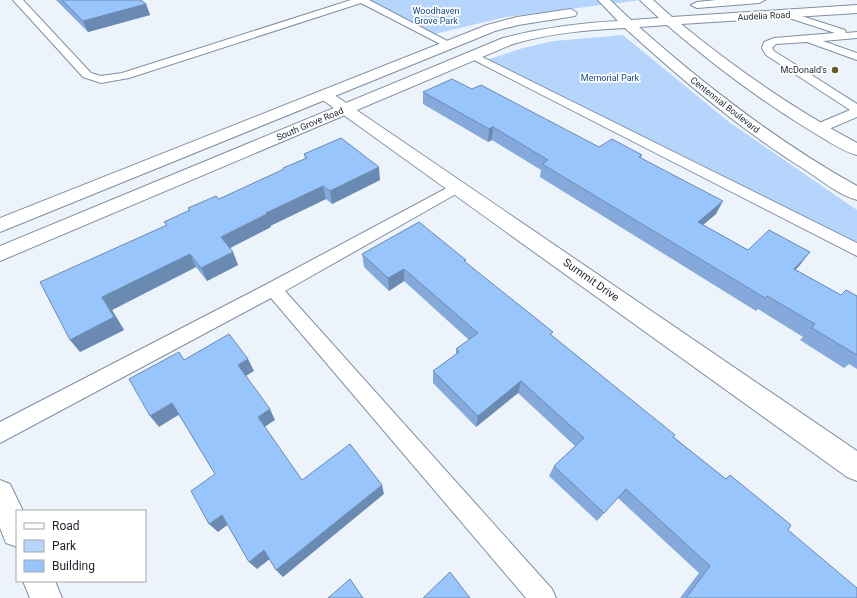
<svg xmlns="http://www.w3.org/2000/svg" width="857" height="598" viewBox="0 0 857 598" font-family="Roboto,sans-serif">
  <rect width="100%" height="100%" fill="#ecf3fb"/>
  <path fill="#b6d5fc" d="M366,0H642L506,17L434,34Z
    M623,35L729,122L857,210V250L484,61L523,48L554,41Z"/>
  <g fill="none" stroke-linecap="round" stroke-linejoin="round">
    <g stroke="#808fa2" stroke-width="2">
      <path id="lane" d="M13,0H23L91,73L101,76L122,73L351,0H369L455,45L450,48L446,47L361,3L129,78L101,83L83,77Z
        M786,11L845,30L846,33L857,32V38L823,41L857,53V60L807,42L776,44L772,48L774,51L857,104V117L822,132L817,133L810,129L812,126L850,110L766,55L762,48L764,42L774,38L835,33L783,16L781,14L783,12Z
        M474,53L857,243V256L470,58L468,56L470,54Z
        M458,182L463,184L465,187L463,190L285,291L552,589L556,598H526L271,298L0,443V422L267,284Z"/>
    </g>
    <g stroke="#808fa2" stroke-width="2">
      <path id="street" d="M325,91L330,92L857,451V481L847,477L320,98L318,95L320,92Z"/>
    </g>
    <g stroke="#808fa2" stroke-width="2">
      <path id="secondary" d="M598,0H610L631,20L659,18L640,0H653L672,17L857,5V13L681,24C736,69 794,109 857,143V155C841,151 825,139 811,131C760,100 712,64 667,25L639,27C707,87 778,142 857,186V200C839,195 822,181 807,171C741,130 682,80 625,28C587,30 550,33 513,44L0,261V246L503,38C541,28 579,23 618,21Z
        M716,0H765L759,3L697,8L691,5L697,2Z
        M571,9L577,13L575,16L518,25L495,31L0,232V218L487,25L517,17Z
        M0,480L10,484L23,511H17V547L6,543L0,528Z
        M23,581H55L62,598H30Z"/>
    </g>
    <use href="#lane" fill="#fff" fill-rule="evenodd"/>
    <use href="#street" fill="#fff" fill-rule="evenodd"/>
    <use href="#secondary" fill="#fff" fill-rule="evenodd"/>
  </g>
  <path fill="#84a9da" d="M56,0H141L146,4L150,15L88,32Z
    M472,89L599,147L642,155L641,158L716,214L703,225L748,250L800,265L795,270L841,295L846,290L857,296V369L849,364L844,368L800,340L803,337L758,309L756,311L540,177L541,170L492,140L488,142L423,104V92Z
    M304,154L380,180L332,204L326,199L270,226L271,227L230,248L233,252L238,265L207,281L196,267L112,310L124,330L80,352L166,225L164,222L189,211L188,208L219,199L283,170V168L305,159Z
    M362,254L466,263L552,336L674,437L725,479L730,475L788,530L857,598H680L699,573L618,498L597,521L549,476L554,466L575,446L518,393L476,427L433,383V371L456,355V349L469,340L404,281L389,291L364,267Z"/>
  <path fill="#6b8ab1" d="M146,4L150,15L88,32L83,21Z
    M493,127L492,140L488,142L489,129Z
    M379,167L380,180L332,204L330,191Z
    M323,186L326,199L270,226L271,227L226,250L221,237L266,213Z
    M723,201L716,214L691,235L698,222Z
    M233,252L238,265L207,281L201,268Z
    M810,252L800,265L784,282L794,269Z
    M190,254L196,267L112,310L124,330L80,352L70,340L102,297Z
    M404,269V281L389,291L388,278Z
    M248,359L254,371L244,377L238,365Z
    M521,381L518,393L476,427L478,416Z
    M172,403L180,414L159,427L150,416Z
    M270,409L275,420L263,428L258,417Z
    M382,485L384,494L283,577L276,570Z
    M222,515L230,523L218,532L209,524Z
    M264,550L271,558L257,569L249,562Z"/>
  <path fill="#99c5fd" stroke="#6b8ab1" d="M62,0H141L146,4L83,21Z
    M452,79L472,89L481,85L599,147L612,139L642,155L639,157L723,201L698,222L748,250L769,230L810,252L794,269L841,295L846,290L857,296V355L812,328L815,324L767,296L765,298L542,164L548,160L493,127L489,129L423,92Z
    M341,138L379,167L330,191L323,186L266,213L267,214L221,237L233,252L201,268L190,254L102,297L114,317L70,340L40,282L167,225L164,222L190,210L188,208L216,196L219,199L284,169L283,168L307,158L304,154Z
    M419,222L466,260L464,261L553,332L550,334L675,435L673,437L726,479L730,475L791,525L788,530L857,588V598H686L710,566L626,489L604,513L554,466L584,438L521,381L478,416L433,371L459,352L456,349L478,333L404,269L388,278L362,254Z
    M229,334L248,359L238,365L270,409L258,417L302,480L350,444L382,485L276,570L264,550L249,562L222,515L209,524L191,491L215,474L172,403L150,416L129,379L179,352L184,360Z
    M450,572L470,598H423Z
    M350,579L363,598H328Z"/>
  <circle fill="#665c29" stroke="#fff" stroke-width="1.5" cx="835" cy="70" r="4"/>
  <g text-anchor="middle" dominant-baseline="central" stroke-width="3.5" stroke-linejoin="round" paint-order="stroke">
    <g font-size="9" fill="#124986" stroke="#fff">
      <text x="436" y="11">Woodhaven<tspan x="436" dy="10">Grove Park</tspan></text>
      <text x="610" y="78">Memorial Park</text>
    </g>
    <g font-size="9" fill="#1e242c" stroke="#fff">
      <text transform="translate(764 16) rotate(-3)">Audelia Road</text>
      <text transform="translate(725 105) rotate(38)">Centennial Boulevard</text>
      <text transform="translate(310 124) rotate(-23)">South Grove Road</text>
    </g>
    <g font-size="9" fill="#1e242c" stroke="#fff" text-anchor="end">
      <text x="827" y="70">McDonald's</text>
    </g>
    <g font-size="11" fill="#1e242c" stroke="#fff">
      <text transform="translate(591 280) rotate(35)">Summit Drive</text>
    </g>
  </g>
  <rect x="16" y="510" width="130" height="72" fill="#ffffff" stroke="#a5a7ab"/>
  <rect x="24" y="523" width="20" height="6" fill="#ffffff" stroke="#a5a7ab"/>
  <text x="52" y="530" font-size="12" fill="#1e242c">Road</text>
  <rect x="24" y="540" width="20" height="12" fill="#b6d5fc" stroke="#a5a7ab"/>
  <text x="52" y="550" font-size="12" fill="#1e242c">Park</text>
  <rect x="24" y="560" width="20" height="12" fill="#99c5fd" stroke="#a5a7ab"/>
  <text x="52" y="570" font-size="12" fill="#1e242c">Building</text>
</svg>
